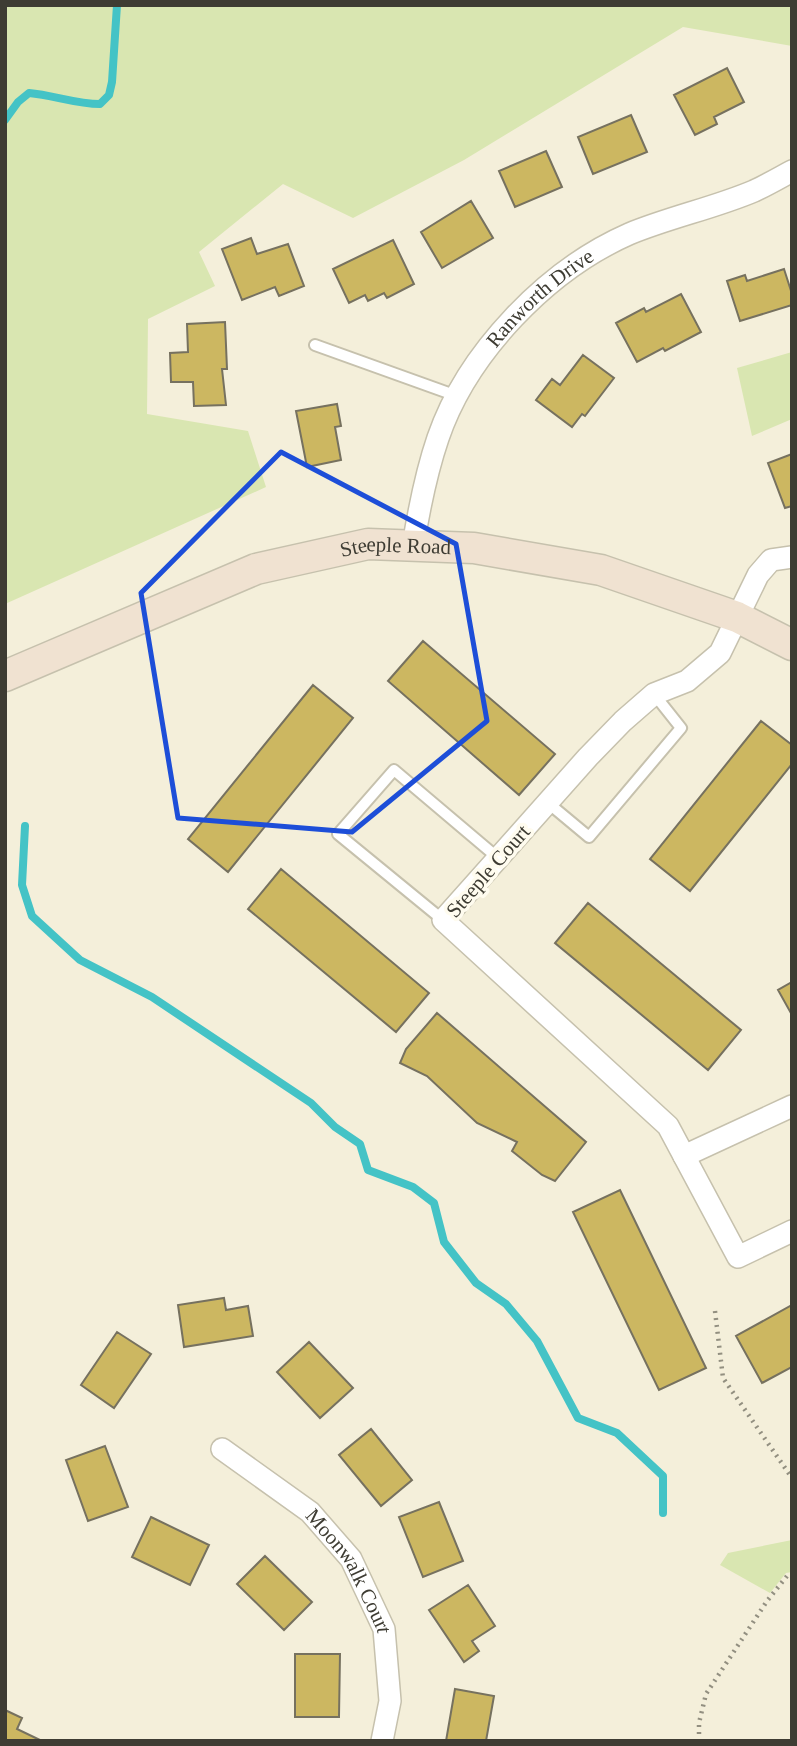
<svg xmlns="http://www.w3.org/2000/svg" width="797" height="1746" viewBox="0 0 797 1746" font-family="Georgia,serif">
  <rect width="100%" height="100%" fill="#f4efda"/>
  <path fill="#d9e6b1" d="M5,5H792V46L683,27L464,160L353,218L283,184L199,252L215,286L148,319L147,414L248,431L266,487L5,604Z
    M792,352V419L752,436L737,368Z
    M792,1540V1572L786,1573L770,1593L720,1565L728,1553Z"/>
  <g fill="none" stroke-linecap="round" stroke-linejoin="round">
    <path stroke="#44c3c6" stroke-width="8" d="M5,120L18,102L29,93C53,95 76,104 100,104L109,95L112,82L117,5
      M25,826L22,885L32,916L80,960L152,997L311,1103L335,1127L360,1144L368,1170L413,1187L434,1203L444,1242L476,1283L506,1304L537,1341L578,1418L617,1433L663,1476V1513"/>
  </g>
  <path fill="#ccb761" stroke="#76715f" stroke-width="2" d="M727,68L744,102L714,117L717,124L695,135L674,95Z
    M631,115L647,152L593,174L578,137Z
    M546,151L562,187L515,207L499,171Z
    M471,201L493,238L442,268L421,232Z
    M251,238L257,254L288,244L304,286L279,296L275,287L242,300L222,249Z
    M393,240L414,284L387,298L384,293L368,301L365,295L349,303L333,269Z
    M784,269L792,294V305L740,321L727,281L745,275L747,281Z
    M681,294L701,332L665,351L663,348L637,362L616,323L644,308L646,312Z
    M225,322L227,369H222L226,405L194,406L193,382H171L170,353L188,352L187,324Z
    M583,355L614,378L585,416L582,414L572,427L536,400L552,379L560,385Z
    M337,404L341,426L335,427L341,460L307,467L296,411Z
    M792,454V506L785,508L768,463Z
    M423,641L555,754L519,795L388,681Z
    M313,685L353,718L228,872L188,839Z
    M761,721L792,745V764L690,891L650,859Z
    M281,869L429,993L396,1032L248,909Z
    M588,903L741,1030L708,1070L555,943Z
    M792,982V1015L778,990Z
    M437,1013L586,1142L555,1181L542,1175L512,1151L517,1142L477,1123L427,1076L400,1063L406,1049Z
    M620,1190L706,1368L659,1390L573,1212Z
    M224,1298L226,1310L248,1306L253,1336L184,1347L178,1305Z
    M792,1305V1367L762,1383L736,1336Z
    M117,1332L151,1354L114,1408L81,1385Z
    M309,1342L353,1388L320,1418L277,1372Z
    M371,1429L412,1480L381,1506L339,1455Z
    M105,1446L128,1507L88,1521L66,1460Z
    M439,1502L463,1561L423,1577L399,1517Z
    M151,1517L209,1545L190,1585L132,1557Z
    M265,1556L312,1602L284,1630L237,1584Z
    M468,1585L495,1626L472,1641L479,1651L464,1662L429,1610Z
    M295,1654H340L339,1717H295Z
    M455,1689L494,1696L486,1741H446Z
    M5,1710L22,1718L17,1729L42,1741H5Z"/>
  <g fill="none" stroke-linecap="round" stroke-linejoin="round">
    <g stroke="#c6c1ad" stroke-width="14">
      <path id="lane" d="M315,345L457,396
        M547,802L589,837L681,728L654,694
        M443,920L338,834L394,770L498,858"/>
    </g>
    <g stroke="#c6c1ad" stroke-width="24">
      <g id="street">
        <path id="s1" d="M413,546C419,509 426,473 438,438C467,353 547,270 629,234C670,217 714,208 754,191C767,185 779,178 792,171"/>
        <path d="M792,557L771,560L758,575L720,653L687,681L654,694L623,721L588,757L443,920L668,1126L738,1257L792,1231"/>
        <path d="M684,1156L792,1106"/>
        <path id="s2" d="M222,1449L310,1512L351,1559L384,1629L390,1701L382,1741"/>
      </g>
    </g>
    <g stroke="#c6c1ad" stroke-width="33">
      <g id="secondary">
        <path id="s3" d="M5,676L256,569L368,544L474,548L601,570L737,617L792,645"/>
      </g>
    </g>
    <path stroke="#928f80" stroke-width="4.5" stroke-dasharray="2 5" stroke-linecap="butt" d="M715,1311L723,1378L792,1478
      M699,1741V1723L706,1694L767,1601L787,1576L792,1575"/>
    <use href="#lane" stroke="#fff" stroke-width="10"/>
    <use href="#street" stroke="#fff" stroke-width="21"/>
    <use href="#secondary" stroke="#f0e2d1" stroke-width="30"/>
  </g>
  <path fill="none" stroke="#1d4ed8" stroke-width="5" stroke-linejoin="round" d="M281,452L456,544L487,721L352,832L178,818L141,593Z"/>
  <g text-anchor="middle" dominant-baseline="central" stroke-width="7" stroke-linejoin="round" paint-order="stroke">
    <g font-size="21" fill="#3e3c33" stroke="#fffcef">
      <text stroke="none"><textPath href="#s1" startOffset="287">Ranworth Drive</textPath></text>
      <text stroke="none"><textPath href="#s3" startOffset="415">Steeple Road</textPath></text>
      <text transform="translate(488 871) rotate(-49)">Steeple Court</text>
      <text stroke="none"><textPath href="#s2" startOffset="180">Moonwalk Court</textPath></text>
    </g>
  </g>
  <rect width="797" height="1746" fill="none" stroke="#3e3c33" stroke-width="14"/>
</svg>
